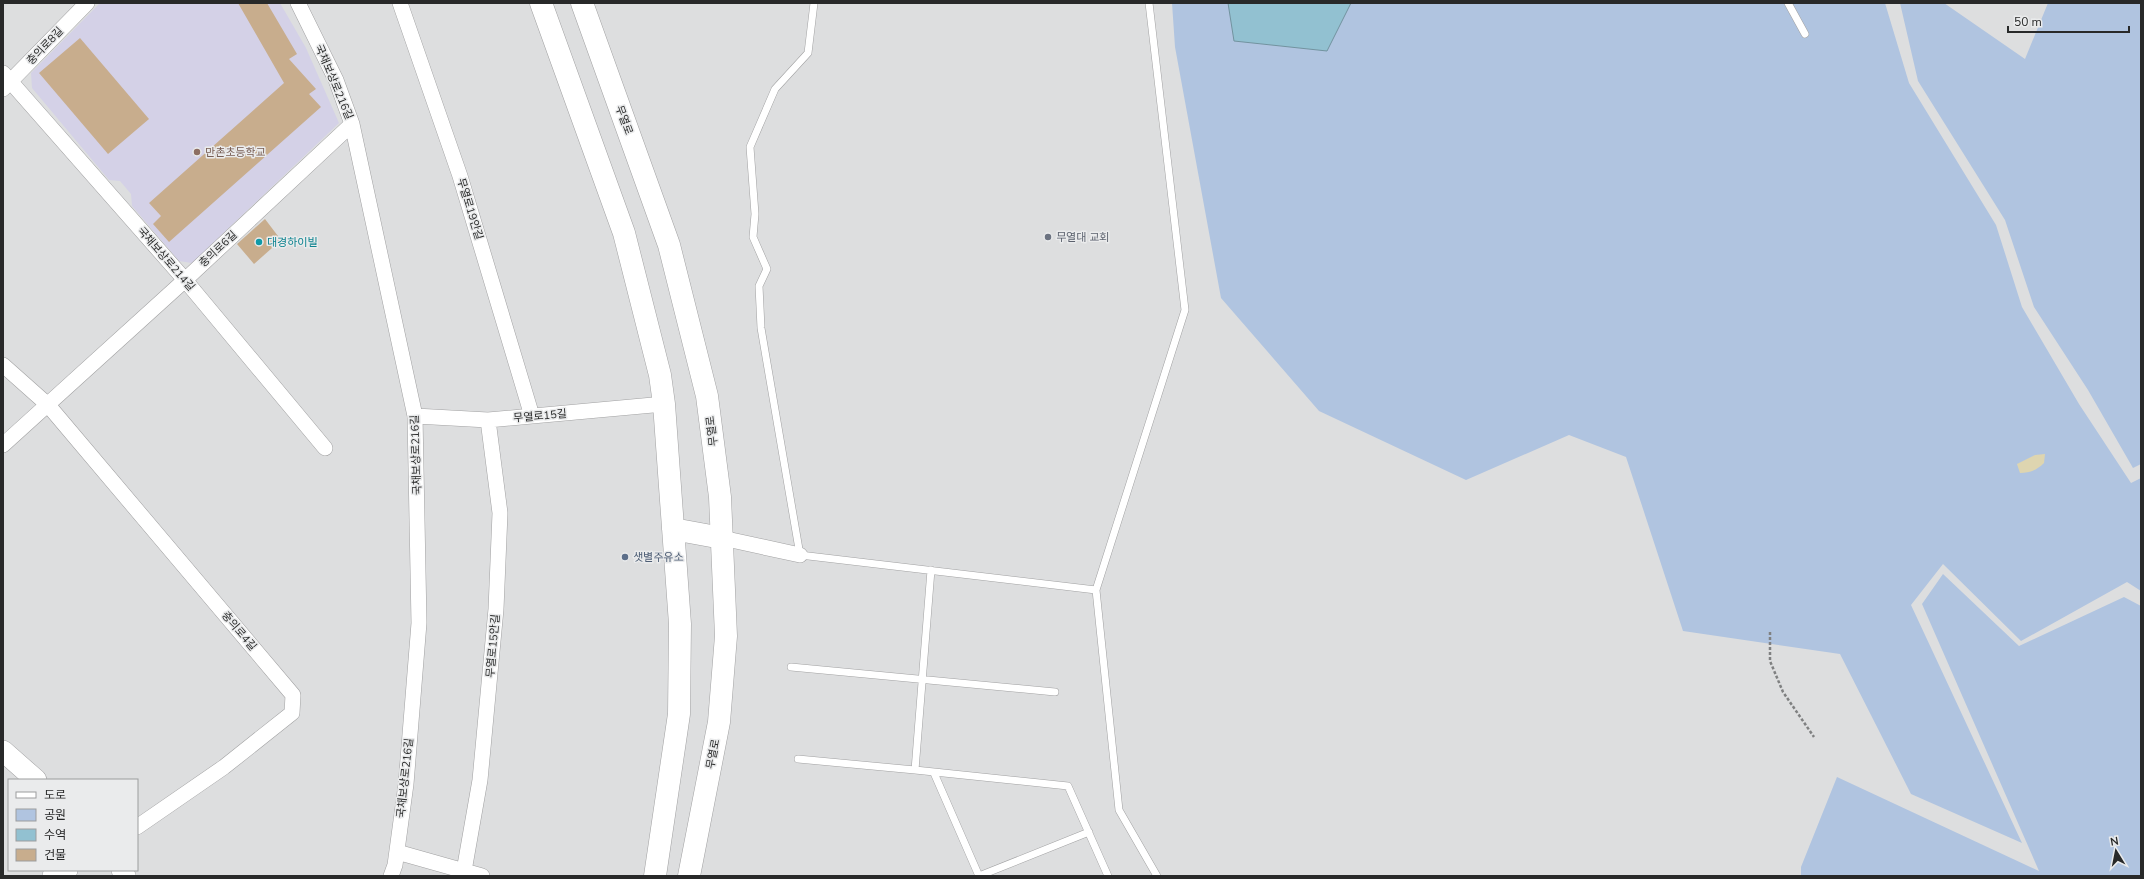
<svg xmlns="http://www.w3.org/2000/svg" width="2144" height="879" viewBox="0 0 2144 879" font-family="'Nunito Sans','Noto Sans KR',sans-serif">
  <rect width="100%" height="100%" fill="#dddedf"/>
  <path fill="#d4d1e7" d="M100,3H280L306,48L339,123L192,263L179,261L132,206L131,194L120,181L109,180L32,88L31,73Z"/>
  <path fill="#b0c4e0" d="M1172,3H1885L1909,83L1996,225L2022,307L2079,404L2131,483L2141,478V591L2127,582L2021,641L1943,564L1911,605L2022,843L1911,794L1840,654L1683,631L1626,457L1569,435L1466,480L1319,411L1221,298L1175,47Z
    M1900,3H1944L2025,59L2048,3H2141V464L2133,468L2088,390L2034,307L2005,220L1918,81Z
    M1943,574L2019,646L2124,597L2141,606V876H1801V867L1837,777L2039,871L1922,604Z"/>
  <path fill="#ded5b0" d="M2045,454L2044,463C2037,470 2030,473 2020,473L2017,464L2035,455Z"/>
  <path fill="#92c1d1" stroke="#72939f" d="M1228,3H1351L1327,51L1234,41Z"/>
  <path fill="#c8ad8d" d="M238,3H267L297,54L289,59L316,89L309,94L321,107L169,242L153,224L161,216L149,203L284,83Z
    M80,38L149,119L108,154L39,73Z
    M265,219L281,240L254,264L237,244Z"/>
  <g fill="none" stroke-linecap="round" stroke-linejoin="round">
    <g stroke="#a1a1a2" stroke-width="8">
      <path id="lane" d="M814,3L808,53L775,89L750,147L755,214L753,237L767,269L759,286L761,328L800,555L1096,590
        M1149,3L1185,310L1096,590L1119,810L1157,876
        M1788,3L1805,34
        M931,570L915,770L1068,786L1108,876
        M791,667L1055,692
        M798,759L915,770
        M934,773L979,876
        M979,876L1089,832"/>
    </g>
    <g stroke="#a1a1a2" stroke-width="16">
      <path id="street" d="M298,3L336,80L352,124L415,416L419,623L406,784L395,865L391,876
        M400,3L460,176L532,416
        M3,73L185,280L325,448
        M3,89L87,3
        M3,365L48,405L293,695L292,713L224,767L137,827
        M415,416L488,420L664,404
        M3,445L185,280L352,124
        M722,538L800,555
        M397,852L482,876
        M464,871L480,780L496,609L500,513L488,420"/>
    </g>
    <g stroke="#a1a1a2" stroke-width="22">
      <path id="secondary" d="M3,751L36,780
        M122,870L125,876
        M53,876L67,870"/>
    </g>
    <g stroke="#a1a1a2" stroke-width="23">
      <path id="primary" d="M541,3L624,233L660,375L664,404L680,624L679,714L655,876
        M582,3L669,245L707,396L720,497L726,636L719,722L689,876
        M673,529L722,538"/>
    </g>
    <path stroke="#7f8081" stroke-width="2.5" stroke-dasharray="3 2" stroke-linecap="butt" d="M1770,632V661L1783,692L1814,737"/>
    <use href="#lane" stroke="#fff" stroke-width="7"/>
    <use href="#street" stroke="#fff" stroke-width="15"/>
    <use href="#secondary" stroke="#fff" stroke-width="21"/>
    <use href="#primary" stroke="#fff" stroke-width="22"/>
  </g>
  <circle fill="#8d6e63" stroke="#eaebec" stroke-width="1.5" cx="197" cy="152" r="4"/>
  <circle fill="#6b7280" stroke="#eaebec" stroke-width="1.5" cx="1048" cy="237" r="4"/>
  <circle fill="#0f9aa8" stroke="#eaebec" stroke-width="1.5" cx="259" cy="242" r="4"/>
  <circle fill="#5c6f8a" stroke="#eaebec" stroke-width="1.5" cx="625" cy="557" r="4"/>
  <g text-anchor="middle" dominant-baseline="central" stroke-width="3" stroke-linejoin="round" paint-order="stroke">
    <g font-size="11" fill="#282929" stroke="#eaebec">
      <text transform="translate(45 46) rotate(-46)">충의로8길</text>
      <text transform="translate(334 82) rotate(67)">국채보상로216길</text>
      <text transform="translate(624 120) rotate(70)">무열로</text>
      <text transform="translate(470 209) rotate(73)">무열로19안길</text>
      <text transform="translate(218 249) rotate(-43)">충의로6길</text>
      <text transform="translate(166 259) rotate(49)">국채보상로214길</text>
      <text transform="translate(540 416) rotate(-5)">무열로15길</text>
      <text transform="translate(712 431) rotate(-97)">무열로</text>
      <text transform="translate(416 455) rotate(-92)">국채보상로216길</text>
      <text transform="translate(239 631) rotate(50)">충의로4길</text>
      <text transform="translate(493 646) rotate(-85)">무열로15안길</text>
      <text transform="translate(713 754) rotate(-79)">무열로</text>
      <text transform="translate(405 778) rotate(-84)">국채보상로216길</text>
    </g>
    <g font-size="11" fill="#785e54" stroke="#eaebec" text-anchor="start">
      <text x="205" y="152">만촌초등학교</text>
    </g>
    <g font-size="11" fill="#5b616d" stroke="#eaebec" text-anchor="start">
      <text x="1056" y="237">무열대 교회</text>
    </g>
    <g font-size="11" fill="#0d838f" stroke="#eaebec" text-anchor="start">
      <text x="267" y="242">대경하이빌</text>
    </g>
    <g font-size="11" fill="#4e5e75" stroke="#eaebec" text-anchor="start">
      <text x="633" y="557">샛별주유소</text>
    </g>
  </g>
  <rect width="2144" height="879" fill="none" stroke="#282929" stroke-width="8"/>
  <rect x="8" y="779" width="130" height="92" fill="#eaebec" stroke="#9c9d9e"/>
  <rect x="16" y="792" width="20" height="6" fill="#ffffff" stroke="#9c9d9e"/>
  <text x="44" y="799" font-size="12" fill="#282929">도로</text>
  <rect x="16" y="809" width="20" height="12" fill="#b0c4e0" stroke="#9c9d9e"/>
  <text x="44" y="819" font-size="12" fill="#282929">공원</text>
  <rect x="16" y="829" width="20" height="12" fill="#92c1d1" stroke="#9c9d9e"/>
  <text x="44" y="839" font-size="12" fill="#282929">수역</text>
  <rect x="16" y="849" width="20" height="12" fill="#c8ad8d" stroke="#9c9d9e"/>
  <text x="44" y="859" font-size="12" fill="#282929">건물</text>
  <g transform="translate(2116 851) rotate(350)" stroke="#eaebec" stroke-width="3" paint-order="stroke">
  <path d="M0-3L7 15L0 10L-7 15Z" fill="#282929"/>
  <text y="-6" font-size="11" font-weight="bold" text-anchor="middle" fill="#282929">N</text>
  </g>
  <path d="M2008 26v6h121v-6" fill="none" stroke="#282929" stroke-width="2"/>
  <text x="2014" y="26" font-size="12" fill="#282929" stroke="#eaebec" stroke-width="3" paint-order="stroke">50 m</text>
</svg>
